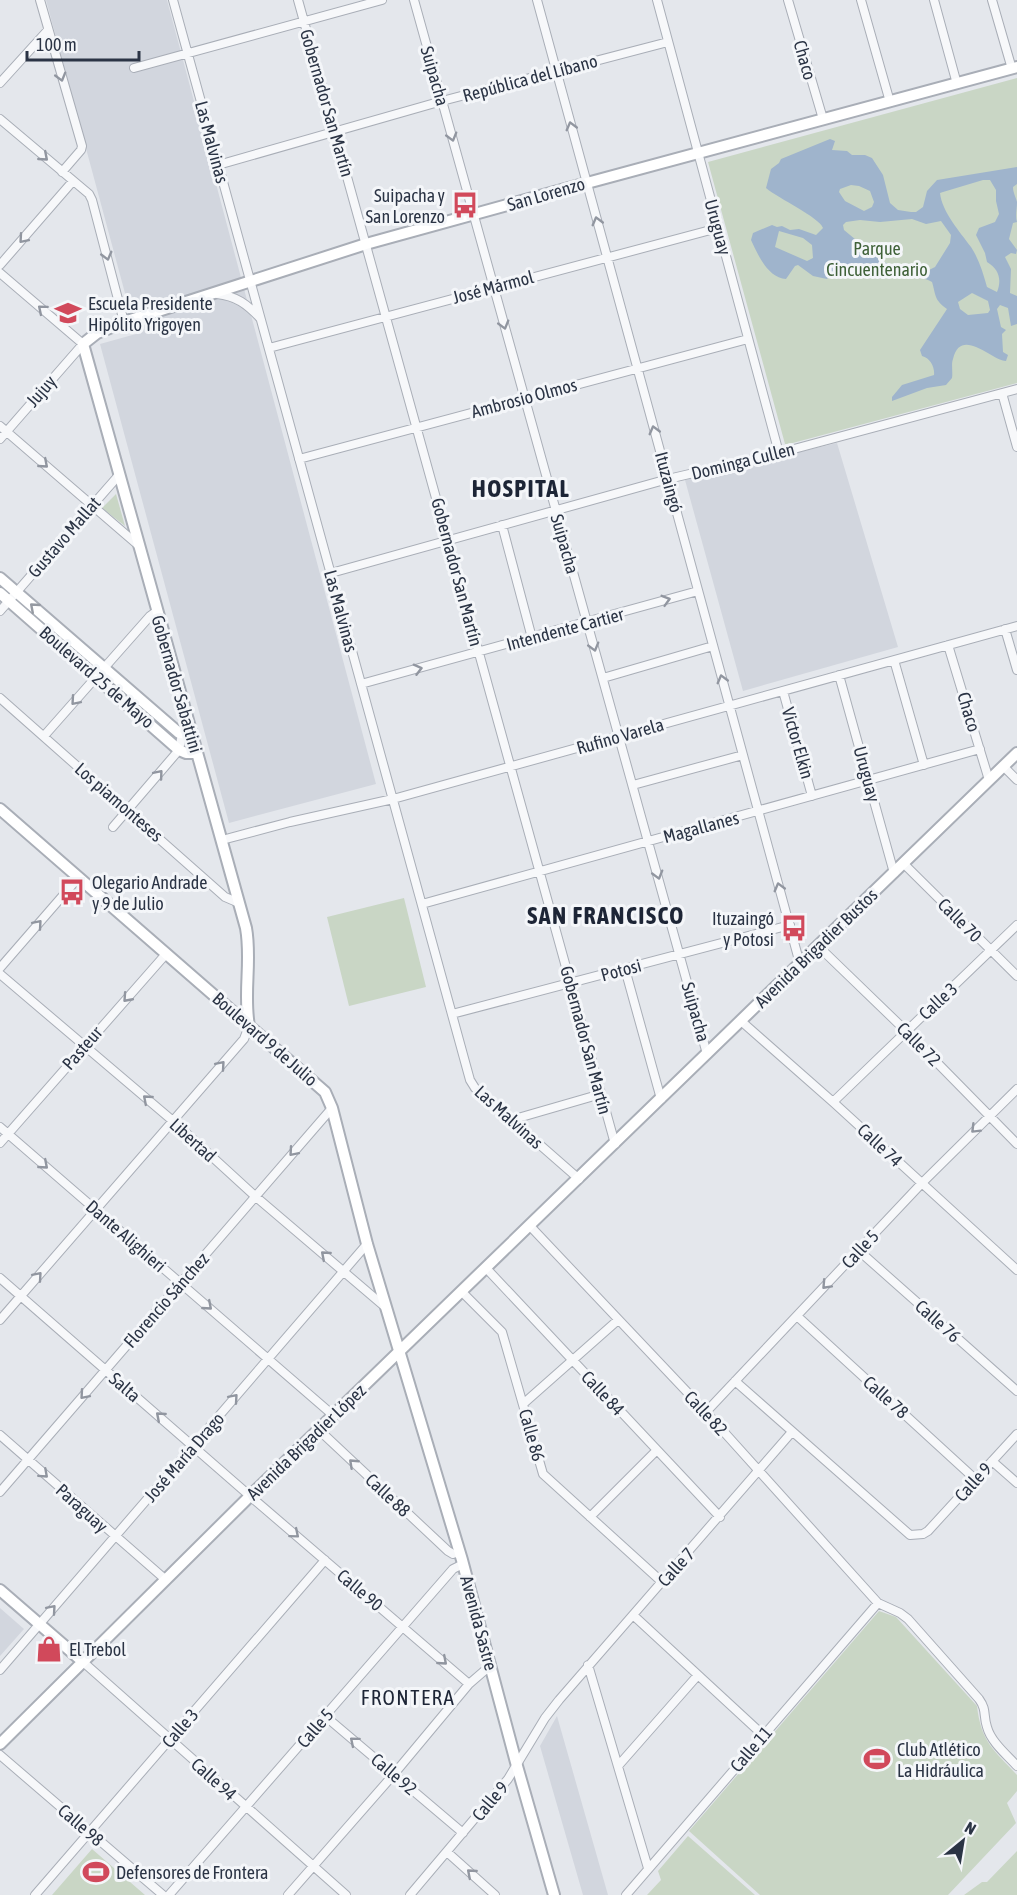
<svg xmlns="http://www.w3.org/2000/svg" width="1017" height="1895" viewBox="0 0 1017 1895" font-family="'Asap Condensed',sans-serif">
  <rect width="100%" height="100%" fill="#e4e7ec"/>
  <path fill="#d2d6de" d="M46,0H167L376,784L229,823L100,344L136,334Z
    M837,443L898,647L743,691L685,480Z
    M0,1608L24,1629L0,1656Z
    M557,1716L608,1895H583L540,1746Z"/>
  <path fill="#c9d6c5" d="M1017,78V383L789,444H785L708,162Z
    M116,494L125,526L102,508Z
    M404,898L426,987L349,1006L327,917Z
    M879,1611L896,1617L977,1706C981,1742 994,1750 1017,1775V1791L1007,1803L1016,1823L948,1895H760L689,1831Z
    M688,1836L755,1895H647L661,1880L658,1871Z
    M92,1849L145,1895H52Z
    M1017,1851V1895H964L982,1882H987Z"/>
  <path fill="#9fb4cc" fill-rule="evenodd" d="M830,139L835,141L832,150L847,151L852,155H865L872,158L883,175L890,203L898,210L911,212H916L923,207L927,191L937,180L1017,167V184L1013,187C1013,193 1016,197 1017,202C1017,209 1015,216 1017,222L1013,223L1009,239L1017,250L1016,254L1011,253L1005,257L1011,269L1010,293L1017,296V324L1011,326L1008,308L1000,305L997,309L1001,327L1006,330L1002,334L1003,352L1008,355L1006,361C992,361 961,326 953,359C951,364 953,372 952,378L946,385L927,388L892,401V397L902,385L934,375C935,367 930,358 922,356L920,350L947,309C934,300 936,295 932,282C923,277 914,277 904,277C897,278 876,267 869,263L851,271L835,269L827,279L813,276L798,265L795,266L786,279C768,278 758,255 751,240L753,233L772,225L777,227L782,226L790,230L799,229L816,235L823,228C819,217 779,199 766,188L771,169L779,163L781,159ZM983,180H990L996,190V201L999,214L995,222L979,228L976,235L985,253L987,262C999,269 1002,280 997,292L987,287C983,273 979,259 971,247C960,232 942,212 940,193L943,192ZM851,185L859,186L870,191L874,202L872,207L864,211L845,201L839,192L840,189ZM912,219L926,224L941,221L951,235L950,243L935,267L927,271L910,272L895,268L879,259L844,230L843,225L846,222L860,220L880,222ZM779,231L803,238L812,245L813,258L807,261L775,247ZM972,293L988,301L990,310L988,313L968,315L960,309L958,302Z"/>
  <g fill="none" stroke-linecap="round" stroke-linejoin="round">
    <g stroke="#a9aeb7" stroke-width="10">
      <path id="street" d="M40,0L82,146L81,150L62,172
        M173,0L470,1080L475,1088L579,1179
        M298,0L615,1144
        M414,0L707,1054
        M537,0L800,964
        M657,0L779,453
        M788,0L823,119
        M861,0L890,102
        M934,0L957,84
        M992,0L1012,69
        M134,68L382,0
        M0,83L48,30
        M0,119L89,194L92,200L124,322
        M218,165L442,101L668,42
        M0,265L73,181
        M0,273L83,344L0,439
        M217,294C236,296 247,304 260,318
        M269,348L718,228
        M1002,393L1017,447
        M0,426L138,545
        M299,459L748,339
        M502,525L532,638
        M331,573L668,479L779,453L1017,389
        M0,611L119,475
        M1005,629L1017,670
        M948,645L989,780
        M894,660L924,765
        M839,675L894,873
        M603,678L713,646
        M361,684L698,591
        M783,691L812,796
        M0,698L225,897L239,903
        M44,736L150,616L157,611
        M1003,766L1017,780
        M633,785L743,755
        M113,827L179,750L182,734
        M222,840L290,822L393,799L1017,626
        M903,863L1017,976
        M422,904L980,749
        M818,946L906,1031L1017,1144
        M0,968L79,877
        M625,969L661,1099
        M0,974L173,1121L255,1196L384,1306
        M452,1014L790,925
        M741,1021L833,1102L1017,1270
        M833,1102L1017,925
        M511,1120L601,1094
        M0,1127L334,1416
        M0,1143L166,954
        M530,1226L706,1412L878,1603L900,1613L908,1619L979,1699C987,1710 983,1715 987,1727C991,1742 1007,1755 1017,1766
        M858,1250L1017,1391
        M486,1268L720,1517
        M0,1278L250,1496L469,1684
        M462,1292L502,1332L543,1474L662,1582
        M797,1316L975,1479
        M0,1320L244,1039L249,1026
        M735,1381L910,1535L923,1534L928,1531L1017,1434
        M523,1404L618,1320
        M706,1412L922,1183L1017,1089
        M319,1430L448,1551L453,1554L460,1552
        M0,1435L166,1580
        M992,1461L1017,1483
        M0,1492L332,1108
        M590,1517L657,1450
        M633,1615L763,1735
        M82,1661L346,1895
        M588,1665L648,1868
        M0,1670L367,1244
        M325,1716L463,1833
        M0,1755L163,1895
        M618,1766L698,1675
        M447,1852L495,1895
        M35,1895L325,1560
        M169,1895L453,1569L463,1564
        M288,1895L394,1774L469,1684L491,1665
        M410,1895L508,1779L545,1718L559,1700L791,1433
        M626,1895L878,1603"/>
    </g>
    <g stroke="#a9aeb7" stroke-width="14">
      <path id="secondary" d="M0,578L179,733L192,734
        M0,593L179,750L186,753H197
        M0,809L325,1092L332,1108L367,1244L462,1560L517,1766L554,1895
        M249,1026C243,993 252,961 246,928L83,344L97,333L124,322L366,244L587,183L1017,67
        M0,1590L82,1661
        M0,1744L250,1496L1017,753"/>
    </g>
    <use href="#street" stroke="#f7f8fa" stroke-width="8"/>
    <use href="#secondary" stroke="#fff" stroke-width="10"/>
  </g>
  <defs><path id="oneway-chevron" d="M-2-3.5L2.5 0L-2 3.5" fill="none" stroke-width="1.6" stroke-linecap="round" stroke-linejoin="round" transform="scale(1.5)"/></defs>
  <g stroke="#9196a0">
    <use href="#oneway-chevron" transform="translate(61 77) rotate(74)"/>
    <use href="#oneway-chevron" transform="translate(571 126) rotate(-105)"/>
    <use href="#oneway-chevron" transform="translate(452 137) rotate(74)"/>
    <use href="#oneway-chevron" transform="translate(44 157) rotate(41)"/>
    <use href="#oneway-chevron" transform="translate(597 221) rotate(-105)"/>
    <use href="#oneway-chevron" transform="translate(23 239) rotate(131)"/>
    <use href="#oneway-chevron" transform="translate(107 256) rotate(75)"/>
    <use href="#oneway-chevron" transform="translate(42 309) rotate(-140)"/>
    <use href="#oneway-chevron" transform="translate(504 325) rotate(74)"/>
    <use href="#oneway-chevron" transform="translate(654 430) rotate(-105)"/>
    <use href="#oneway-chevron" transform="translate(44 464) rotate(41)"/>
    <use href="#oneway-chevron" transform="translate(666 600) rotate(-16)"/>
    <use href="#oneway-chevron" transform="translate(594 647) rotate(74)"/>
    <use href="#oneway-chevron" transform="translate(418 669) rotate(-15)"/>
    <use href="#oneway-chevron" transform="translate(722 679) rotate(-105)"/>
    <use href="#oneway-chevron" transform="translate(75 701) rotate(131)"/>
    <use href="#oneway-chevron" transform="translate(159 774) rotate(-50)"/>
    <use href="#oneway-chevron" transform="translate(658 875) rotate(74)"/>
    <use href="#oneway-chevron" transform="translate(779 887) rotate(-105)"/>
    <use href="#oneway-chevron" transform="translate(38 924) rotate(-49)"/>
    <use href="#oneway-chevron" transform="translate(127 998) rotate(132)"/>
    <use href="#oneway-chevron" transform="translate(221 1065) rotate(-49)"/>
    <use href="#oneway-chevron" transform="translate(147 1099) rotate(-139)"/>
    <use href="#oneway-chevron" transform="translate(975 1129) rotate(135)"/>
    <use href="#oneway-chevron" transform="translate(293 1152) rotate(131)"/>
    <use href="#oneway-chevron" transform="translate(44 1165) rotate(41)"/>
    <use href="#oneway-chevron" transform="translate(325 1255) rotate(-139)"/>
    <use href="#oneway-chevron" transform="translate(38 1276) rotate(-49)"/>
    <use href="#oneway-chevron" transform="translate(826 1285) rotate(133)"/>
    <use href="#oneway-chevron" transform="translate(208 1306) rotate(41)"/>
    <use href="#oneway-chevron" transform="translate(84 1395) rotate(131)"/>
    <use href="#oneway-chevron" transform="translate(234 1398) rotate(-49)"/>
    <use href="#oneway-chevron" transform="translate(160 1416) rotate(-139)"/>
    <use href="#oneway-chevron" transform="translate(353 1463) rotate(-137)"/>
    <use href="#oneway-chevron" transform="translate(44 1474) rotate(42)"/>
    <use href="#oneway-chevron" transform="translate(295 1534) rotate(40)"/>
    <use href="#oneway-chevron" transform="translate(52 1609) rotate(-49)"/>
    <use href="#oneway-chevron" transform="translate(443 1661) rotate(41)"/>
    <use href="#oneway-chevron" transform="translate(354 1741) rotate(-140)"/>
    <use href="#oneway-chevron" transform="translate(471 1873) rotate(-139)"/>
  </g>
  <use stroke="#959aa2" href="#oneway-chevron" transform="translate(34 607) rotate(-139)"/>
  <defs>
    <g id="bus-bare" transform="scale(2.07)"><path d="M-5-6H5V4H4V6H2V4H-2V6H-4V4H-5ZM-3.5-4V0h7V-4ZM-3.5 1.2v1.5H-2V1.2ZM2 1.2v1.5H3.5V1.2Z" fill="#d1495b" stroke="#f4f6f9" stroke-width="2.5" paint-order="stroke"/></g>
    <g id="school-bare" transform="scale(2.07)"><path d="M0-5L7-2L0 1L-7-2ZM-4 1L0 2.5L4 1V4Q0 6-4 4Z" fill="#d1495b" stroke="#f4f6f9" stroke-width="2.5" paint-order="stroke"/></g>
    <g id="shop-bare" transform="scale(2.07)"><path d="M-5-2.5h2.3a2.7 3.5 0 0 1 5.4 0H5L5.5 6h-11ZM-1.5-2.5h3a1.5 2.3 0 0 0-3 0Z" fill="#d1495b" stroke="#f4f6f9" stroke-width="2.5" paint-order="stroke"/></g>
    <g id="stadium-bare" transform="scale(2.07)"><path d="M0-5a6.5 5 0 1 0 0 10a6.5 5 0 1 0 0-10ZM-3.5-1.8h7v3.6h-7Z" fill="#d1495b" stroke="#f4f6f9" stroke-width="2.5" paint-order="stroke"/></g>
  </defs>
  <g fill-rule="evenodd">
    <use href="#bus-bare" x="465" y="205"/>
    <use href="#school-bare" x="68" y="313"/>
    <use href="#bus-bare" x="72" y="892"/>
    <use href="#bus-bare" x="794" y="928"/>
    <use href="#shop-bare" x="49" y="1649"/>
    <use href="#stadium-bare" x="877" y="1759"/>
    <use href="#stadium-bare" x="96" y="1872"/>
  </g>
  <g text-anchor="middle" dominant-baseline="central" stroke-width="6" stroke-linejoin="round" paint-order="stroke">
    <g font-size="18" fill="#2b3445" stroke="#f4f6f9">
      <text transform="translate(805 60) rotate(74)">Chaco</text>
      <text transform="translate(435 76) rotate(74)">Suipacha</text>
      <text transform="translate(530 78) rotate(-15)">República del Líbano</text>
      <text transform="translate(327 103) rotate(74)">Gobernador San Martín</text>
      <text transform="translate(212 142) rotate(75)">Las Malvinas</text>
      <text transform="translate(546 194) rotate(-16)">San Lorenzo</text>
      <text transform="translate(718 227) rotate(75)">Uruguay</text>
      <text transform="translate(493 287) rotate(-15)">José Mármol</text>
      <text transform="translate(41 391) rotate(-49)">Jujuy</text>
      <text transform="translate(524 398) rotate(-15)">Ambrosio Olmos</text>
      <text transform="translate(743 461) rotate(-14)">Dominga Cullen</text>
      <text transform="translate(669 482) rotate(75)">Ituzaingó</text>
      <text transform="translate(64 537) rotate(-49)">Gustavo Mallat</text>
      <text transform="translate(565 544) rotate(74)">Suipacha</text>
      <text transform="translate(457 572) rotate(75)">Gobernador San Martín</text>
      <text transform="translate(341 611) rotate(75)">Las Malvinas</text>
      <text transform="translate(565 629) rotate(-15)">Intendente Cartier</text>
      <text transform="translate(97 677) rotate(41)">Boulevard 25 de Mayo</text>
      <text transform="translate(177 684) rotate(74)">Gobernador Sabattini</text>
      <text transform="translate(969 712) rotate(73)">Chaco</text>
      <text transform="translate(620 736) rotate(-16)">Rufino Varela</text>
      <text transform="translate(798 743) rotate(74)">Victor Elkin</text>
      <text transform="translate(867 774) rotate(75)">Uruguay</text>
      <text transform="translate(119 802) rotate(41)">Los piamonteses</text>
      <text transform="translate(701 827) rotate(-15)">Magallanes</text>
      <text transform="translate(960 920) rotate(45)">Calle 70</text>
      <text transform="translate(816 948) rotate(-44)">Avenida Brigadier Bustos</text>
      <text transform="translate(621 970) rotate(-15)">Potosi</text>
      <text transform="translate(938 1001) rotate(-43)">Calle 3</text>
      <text transform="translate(696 1012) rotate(74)">Suipacha</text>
      <text transform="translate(265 1039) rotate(41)">Boulevard 9 de Julio</text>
      <text transform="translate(586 1040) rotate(75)">Gobernador San Martín</text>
      <text transform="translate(919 1044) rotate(45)">Calle 72</text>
      <text transform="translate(82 1048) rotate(-49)">Pasteur</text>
      <text transform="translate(509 1117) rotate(42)">Las Malvinas</text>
      <text transform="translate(193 1140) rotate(42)">Libertad</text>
      <text transform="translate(880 1145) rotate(43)">Calle 74</text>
      <text transform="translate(126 1236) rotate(41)">Dante Alighieri</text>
      <text transform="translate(860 1249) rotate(-47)">Calle 5</text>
      <text transform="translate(166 1300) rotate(-49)">Florencio Sánchez</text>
      <text transform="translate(938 1321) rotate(42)">Calle 76</text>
      <text transform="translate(125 1387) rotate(41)">Salta</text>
      <text transform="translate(603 1393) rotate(47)">Calle 84</text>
      <text transform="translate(886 1397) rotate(42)">Calle 78</text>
      <text transform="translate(706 1413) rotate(47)">Calle 82</text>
      <text transform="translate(532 1435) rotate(74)">Calle 86</text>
      <text transform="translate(306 1442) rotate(-44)">Avenida Brigadier López</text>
      <text transform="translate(184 1457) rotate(-49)">José María Drago</text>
      <text transform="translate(973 1482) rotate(-48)">Calle 9</text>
      <text transform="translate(388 1495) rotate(43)">Calle 88</text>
      <text transform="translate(82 1508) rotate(42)">Paraguay</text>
      <text transform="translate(676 1567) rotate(-48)">Calle 7</text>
      <text transform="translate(360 1590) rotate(40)">Calle 90</text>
      <text transform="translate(479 1623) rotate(75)">Avenida Sastre</text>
      <text transform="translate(180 1728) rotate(-49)">Calle 3</text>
      <text transform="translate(315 1728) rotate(-49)">Calle 5</text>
      <text transform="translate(751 1749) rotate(-49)">Calle 11</text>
      <text transform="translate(394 1774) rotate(40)">Calle 92</text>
      <text transform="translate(214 1779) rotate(42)">Calle 94</text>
      <text transform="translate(490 1801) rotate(-50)">Calle 9</text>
      <text transform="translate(81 1825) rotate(41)">Calle 98</text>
    </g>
    <g font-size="18" fill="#2b3445" stroke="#f4f6f9" text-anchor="start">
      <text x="445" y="195" text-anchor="end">Suipacha y<tspan x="445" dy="21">San Lorenzo</tspan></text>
      <text x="88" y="303">Escuela Presidente<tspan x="88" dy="21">Hipólito Yrigoyen</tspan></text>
      <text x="92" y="882">Olegario Andrade<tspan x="92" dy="21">y 9 de Julio</tspan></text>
      <text x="774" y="918" text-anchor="end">Ituzaingó<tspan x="774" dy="21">y Potosi</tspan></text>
      <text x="69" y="1649">El Trebol</text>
      <text x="897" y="1749">Club Atlético<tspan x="897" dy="21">La Hidráulica</tspan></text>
      <text x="116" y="1872">Defensores de Frontera</text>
    </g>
    <g font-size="18" fill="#3f6138" stroke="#f4f6f9">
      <text x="877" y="248">Parque<tspan x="877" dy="21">Cincuentenario</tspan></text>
    </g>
    <g font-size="21" letter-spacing="1.5" fill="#1d2536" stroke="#f4f6f9">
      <text x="408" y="1697">FRONTERA</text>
    </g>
    <g font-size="24" font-weight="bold" letter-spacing="1.5" fill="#1d2536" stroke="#f4f6f9">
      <text x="521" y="488">HOSPITAL</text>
      <text x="606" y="915">SAN FRANCISCO</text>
    </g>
  </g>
  <g transform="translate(963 1841) rotate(30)" stroke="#f4f6f9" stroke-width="4.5" paint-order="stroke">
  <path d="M0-4.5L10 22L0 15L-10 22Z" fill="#2b3445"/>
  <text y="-9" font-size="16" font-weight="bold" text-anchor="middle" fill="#2b3445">N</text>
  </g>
  <path d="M27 51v9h112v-9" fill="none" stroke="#2b3445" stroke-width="3"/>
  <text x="36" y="51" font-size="18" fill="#2b3445" stroke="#f4f6f9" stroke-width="4.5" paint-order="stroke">100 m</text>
</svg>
